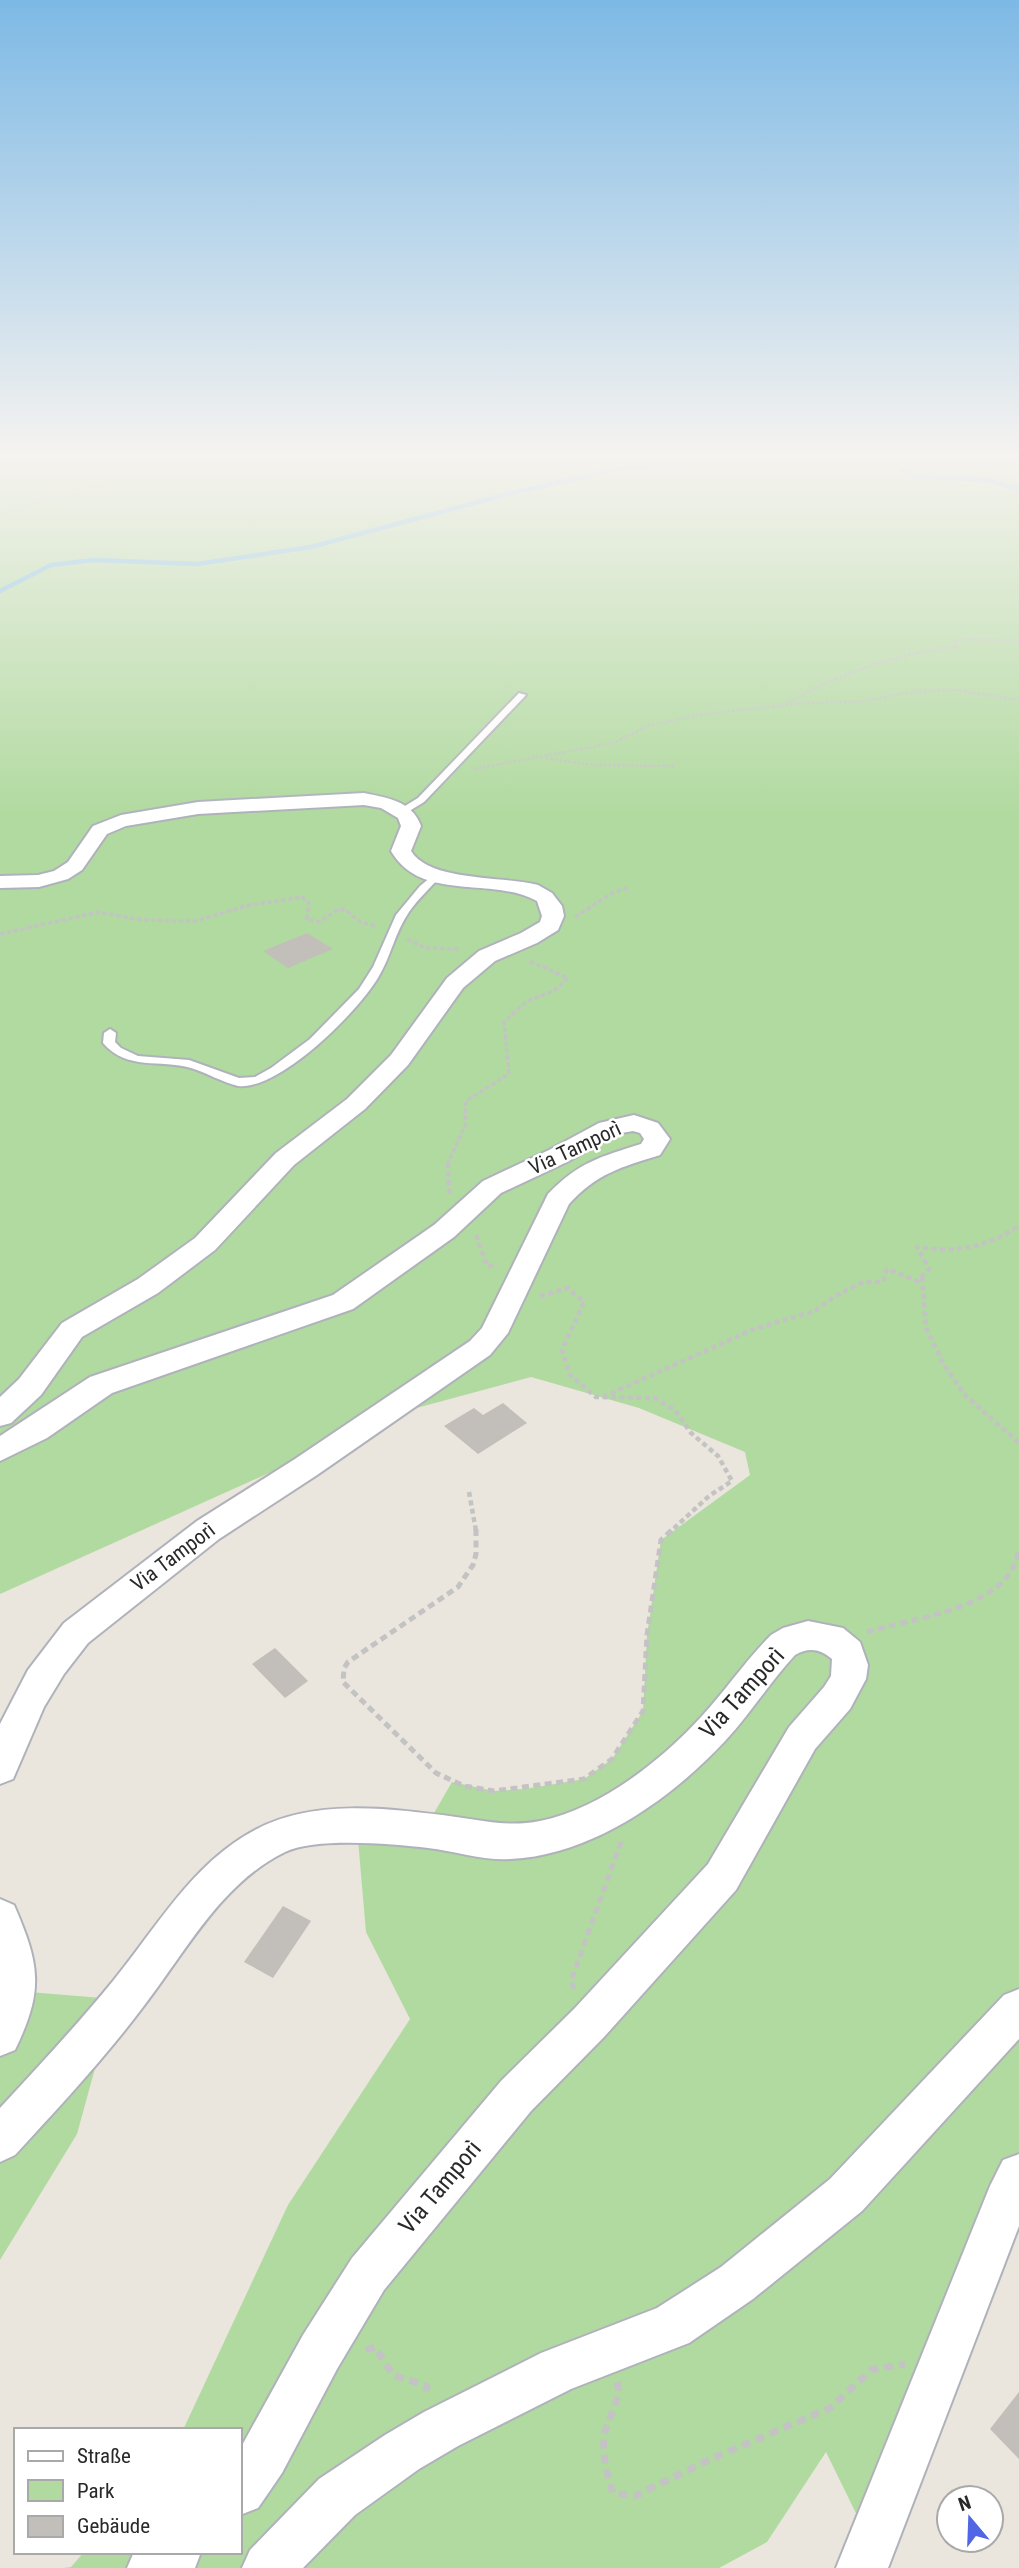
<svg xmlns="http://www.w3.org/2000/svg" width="1019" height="2568" viewBox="0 0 1019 2568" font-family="'Roboto Condensed',sans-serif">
  <rect width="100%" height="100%" fill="#eae5dd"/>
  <path fill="#b1daa0" d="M0,455H1019V2176L871,2544L826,2452L767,2542L719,2568H64L71,2567L84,2552H240V2430H183L288,2205L410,2019L366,1932L357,1828L423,1832L452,1782L494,1791L525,1789L584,1779L612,1759L643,1711L647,1635L661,1540L750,1475L745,1452L639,1408L531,1377L409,1410L0,1594Z
    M17,1991L114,1999L77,2134L0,2260V2035Z"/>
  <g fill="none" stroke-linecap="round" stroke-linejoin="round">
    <path stroke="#7cc1e0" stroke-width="4.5" d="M904,455L923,456L929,461L903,471L911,476L987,480L1019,489
      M0,591L51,565L94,560L197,564L311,547L508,494L621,468L671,466L708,457L824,459L871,455"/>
  </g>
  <path fill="#c2beb9" d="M307,933L333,949L288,968L263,951Z
    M503,1403L527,1423L478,1454L444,1426L474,1408L483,1415Z
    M275,1648L308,1681L285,1698L252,1664Z
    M283,1906L311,1921L273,1978L244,1962Z
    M1019,2392V2459L990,2429Z"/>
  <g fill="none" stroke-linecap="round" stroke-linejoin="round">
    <g stroke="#b0b2bb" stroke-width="4">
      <path id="service" d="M519,693L526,695L424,802L406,813H400V809L418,798Z
        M436,873L441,876C430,888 418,899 409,912C395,932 391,956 379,976C360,1010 279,1091 238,1086C222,1082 207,1073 191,1068C160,1059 127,1071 103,1043L104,1033L110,1029L116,1033L115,1042L121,1048L138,1056L189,1060L239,1078L255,1077L271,1068L310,1039L359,989L373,967L396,915L420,886Z"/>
    </g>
    <g stroke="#b0b2bb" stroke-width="4">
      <path id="minor" d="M364,793C388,798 412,801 421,826L411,851C430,882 505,876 538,885L552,893L562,906L564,916L558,930L537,943L495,961L463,988L408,1065L365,1109L294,1165L215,1250L158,1293L82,1337L41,1395L11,1423L0,1426V1397L19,1379L62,1323L138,1279L195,1238L276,1153L347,1099L391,1055L447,978L479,951L521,933L540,922L542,916L537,901C492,876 421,903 391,851L401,826L398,818L381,808L364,805L198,814L126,826L107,834L82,870L68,879L39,887L0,888V876L38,875L54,871L68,862L93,826L121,815L198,802Z
        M634,1115L658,1123L670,1139L660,1155C622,1167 597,1173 569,1204L508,1333L490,1355L317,1475L219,1539L88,1643L64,1674L44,1707L13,1779L0,1784V1724L28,1670L64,1623L197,1521L295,1459L470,1341L482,1328L548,1194C579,1162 600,1157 641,1144L644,1139L640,1133L633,1131L616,1134L567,1162L501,1193L454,1237L353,1309L112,1393L47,1438L0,1461V1436L90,1377L333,1295L434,1225L483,1181L549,1150L599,1123Z
        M808,1621L843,1628L860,1642L868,1665L866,1679L850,1709L815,1749L736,1890L604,2037L531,2111L384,2290L337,2369L282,2473L258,2508L240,2515V2449L303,2335L352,2258L501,2081L574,2009L708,1864L789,1727L824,1687L831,1676L832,1659C820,1649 809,1647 795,1655C770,1682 750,1714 725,1741C671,1799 592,1855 511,1859C484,1861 455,1851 428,1848C392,1844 317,1837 285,1852C221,1883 185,1953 143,2007C104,2059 59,2107 15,2155L0,2162V2108C38,2067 77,2025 113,1981C157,1927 193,1862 257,1829C316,1798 393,1809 456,1817C485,1821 510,1827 540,1821C600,1809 661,1761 702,1716C726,1690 746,1660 771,1635L783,1628Z
        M0,1899L14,1905C40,1965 44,1990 15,2050L0,2056Z
        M1019,1989V2039L862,2211L753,2299L689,2343L571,2389L458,2446L419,2469L355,2515L303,2568H242L250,2550L319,2479L385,2435L424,2412L541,2353L657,2308L721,2267L830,2179L1004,1995Z
        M1019,2154V2226L888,2568H836L990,2186L1003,2160Z
        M134,2552H201L195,2568H127Z"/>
    </g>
    <path stroke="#c3c3c3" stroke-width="2.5" stroke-dasharray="2.5 2" stroke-linecap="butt" d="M286,463L324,455
      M205,473L208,464L267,455
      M0,512L38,503L52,492L103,487L157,461L162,455
      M787,703C832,676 905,651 957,647L953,641L969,639L1019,641
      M546,758L594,765L674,766
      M474,769L613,743L648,726L698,715L802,703L858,702L912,692L955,690L1019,700"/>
    <path stroke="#c3c3c3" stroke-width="3.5" stroke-dasharray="4.5 2.5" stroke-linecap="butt" d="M575,917L614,892L628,888
      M0,934L99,912L141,920L195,921L246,906L302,897L309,903L307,919L319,922L339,909L346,910L360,922L377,926
      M407,939L425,948L459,949
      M447,1165L465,1126L466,1101L509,1074L504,1022L526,1002L555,990L568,978L529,961"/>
    <path stroke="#c3c3c3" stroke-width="4.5" stroke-dasharray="5 3.5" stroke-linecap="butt" d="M448,1163L449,1193
      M476,1235L487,1266L497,1265
      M922,1277L926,1328L944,1365L964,1394L1019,1443
      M540,1296L568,1288L584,1302L562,1350L570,1375L596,1397L654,1398L675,1410L691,1433L718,1456L732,1481L709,1496L671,1531
      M603,1397L754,1329L815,1311L835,1296L863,1282H883L887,1269L917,1281L929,1269L917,1247C956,1253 985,1248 1019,1226
      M469,1492L476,1531"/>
    <path stroke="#c3c3c3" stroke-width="5" stroke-dasharray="7 4.5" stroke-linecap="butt" d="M476,1529V1554L473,1565L458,1587L348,1662L344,1668L343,1682L436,1773L464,1786L494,1791L584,1779L612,1759L643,1711L647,1635L661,1540L673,1529
      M867,1632C909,1619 986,1611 1011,1571C1015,1565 1017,1556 1019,1550
      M574,1989L571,1981L622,1839"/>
    <path stroke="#c3c3c3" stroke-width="7" stroke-dasharray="9 6" stroke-linecap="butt" d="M366,2350L375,2347L393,2375L427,2386L425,2396
      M617,2382C623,2399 605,2420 604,2439C602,2457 608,2476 613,2493L635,2496L711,2459L830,2408L871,2370L905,2364"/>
    <use href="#service" fill="#fff" fill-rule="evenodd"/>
    <use href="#minor" fill="#fff" fill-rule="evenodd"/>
  </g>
  <linearGradient id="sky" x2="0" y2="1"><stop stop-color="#7db9e5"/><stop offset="0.56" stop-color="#f6f3f0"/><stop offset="1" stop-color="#f6f3f0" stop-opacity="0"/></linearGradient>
  <rect width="1019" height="814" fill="url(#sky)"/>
  <g text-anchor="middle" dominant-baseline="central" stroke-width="5" stroke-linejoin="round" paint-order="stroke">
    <g font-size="21" fill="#292929" stroke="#fff">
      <text transform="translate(575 1148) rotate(-25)">Via Tamporì</text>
      <text transform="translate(173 1557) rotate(-37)">Via Tamporì</text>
    </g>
    <g font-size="24" fill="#292929" stroke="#fff">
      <text transform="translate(742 1693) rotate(-48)">Via Tamporì</text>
      <text transform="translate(440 2187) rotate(-50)">Via Tamporì</text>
    </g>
  </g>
  <rect x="14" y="2428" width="228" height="126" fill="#ffffff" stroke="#a9a9a9" stroke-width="2"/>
  <rect x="28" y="2451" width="35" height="10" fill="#ffffff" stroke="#a9a9a9" stroke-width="2"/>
  <text x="77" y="2463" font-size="21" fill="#292929">Straße</text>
  <rect x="28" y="2480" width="35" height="21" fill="#b1daa0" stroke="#a9a9a9" stroke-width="2"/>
  <text x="77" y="2498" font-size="21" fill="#292929">Park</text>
  <rect x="28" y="2516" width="35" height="21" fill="#c2beb9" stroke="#a9a9a9" stroke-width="2"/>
  <text x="77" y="2533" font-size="21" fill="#292929">Gebäude</text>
  <g transform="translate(970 2519) rotate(341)"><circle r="33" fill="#ffffff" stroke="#a9a9a9" stroke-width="2"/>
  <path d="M0-5L12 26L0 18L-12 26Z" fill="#5066e4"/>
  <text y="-10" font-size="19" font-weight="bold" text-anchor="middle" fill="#292929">N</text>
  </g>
</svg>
